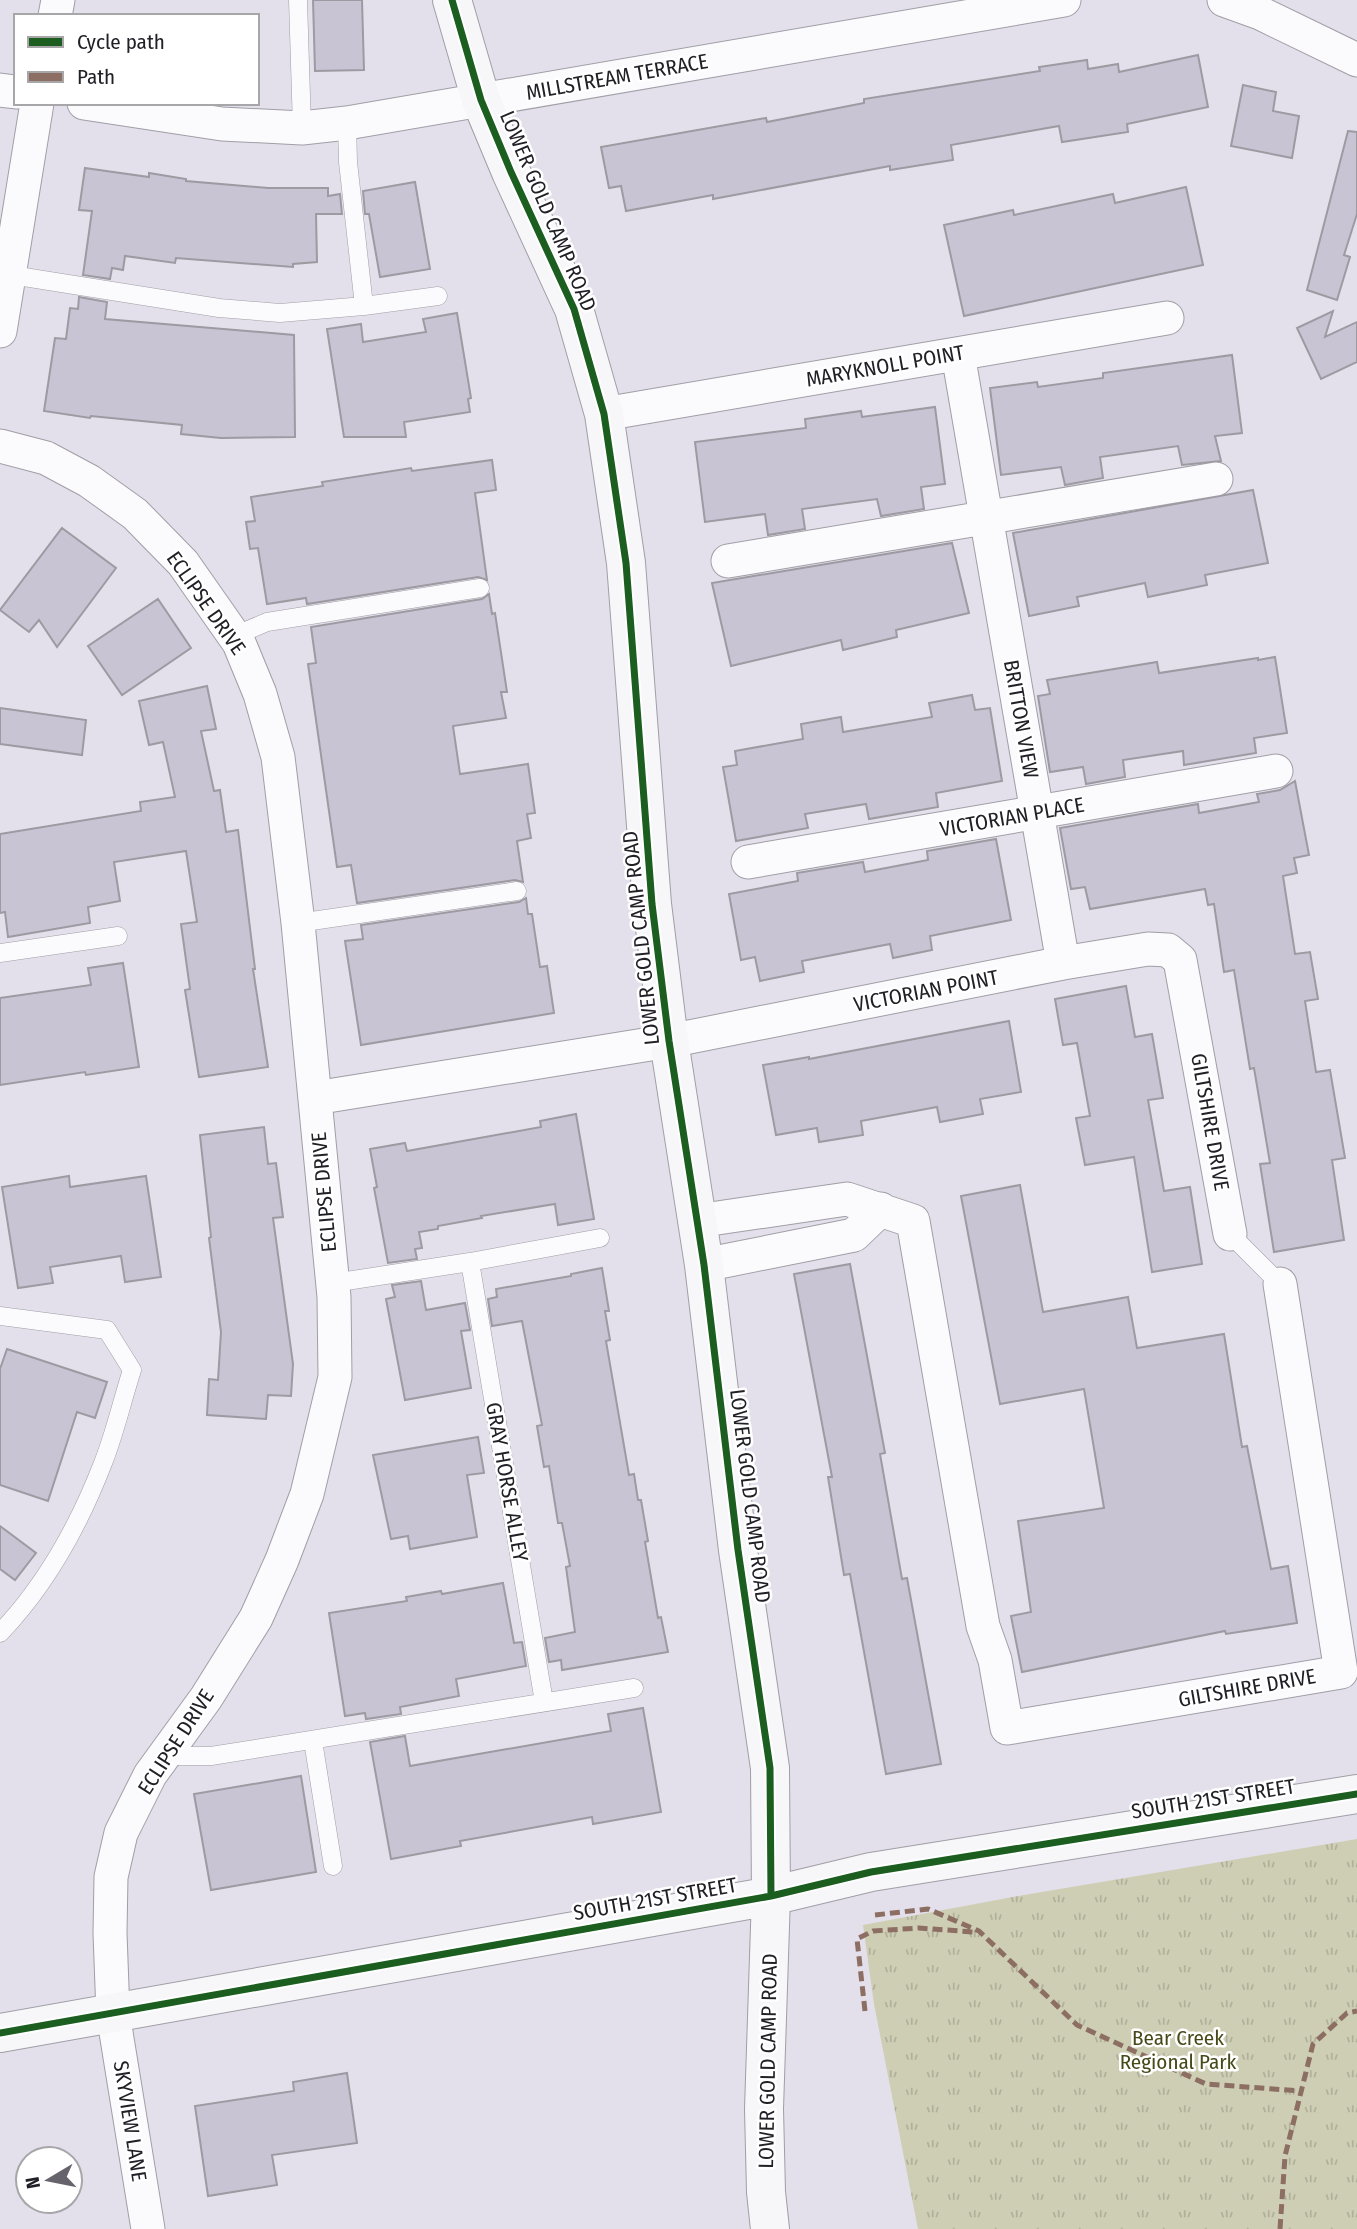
<svg xmlns="http://www.w3.org/2000/svg" width="1357" height="2229" viewBox="0 0 1357 2229" font-family="'Fira Sans Condensed',sans-serif">
  <defs>
    <pattern id="park-tufts" width="24" height="20" patternUnits="userSpaceOnUse" patternTransform="scale(1.75)"><rect width="24" height="20" fill="#ceceb4"/><path d="M3 7l-1-3M5 7V3M7 7l1-3M15 17l-1-3M17 17v-4M19 17l1-3" fill="none" stroke="#b1b19b"/></pattern>
  </defs>
  <rect width="100%" height="100%" fill="#e3e0eb"/>
  <path fill="url(#park-tufts)" d="M1357,1839V2229H918L874,2004L863,1925L1024,1895Z"/>
  <path fill="#c9c4d4" stroke="#9d9aa2" stroke-width="2" d="M313,0H362L364,70L315,71Z
    M1198,55L1208,107L1127,124L1128,132L1062,142L1059,126L951,145L953,160L890,170V166L713,199V195L626,211L621,186L609,188L601,147L766,118L767,122L864,103V99L1040,71L1039,67L1087,60L1088,69L1118,64L1119,72Z
    M1243,85L1276,92L1273,111L1299,116L1292,158L1231,146Z
    M1348,131L1357,132V214L1344,255L1350,257L1337,300L1307,290Z
    M85,168L149,177V173L186,179V181L268,188H328V196L340,194L342,214H316L317,262L293,264V267L176,258L175,263L125,256L123,270L112,268L110,279L83,275L92,211L79,210Z
    M415,182L430,269L380,277L369,214H365L363,191Z
    M1186,187L1203,265L964,316L944,225L1013,210L1014,215L1113,194L1115,203Z
    M79,297L107,302L105,319L294,335L295,437L221,438L181,434L182,425L91,416L90,418L44,411L55,338L66,339L70,308L78,309Z
    M1333,311L1325,337L1357,322V362L1321,379L1297,328Z
    M457,313L471,398L468,399L470,412L404,422L406,437H344L327,329L361,324L363,342L426,332L423,319Z
    M1232,355L1242,433L1215,436L1221,461L1182,465L1178,446L1100,457L1103,478L1065,485L1061,467L1001,475L990,388L1037,382L1038,387L1103,378V373Z
    M935,407L945,484L921,487L924,509L881,516L877,499L802,509L805,529L768,535L765,514L705,522L695,442L806,428L805,419L861,411L862,417Z
    M492,460L496,490L475,493L487,580L478,577L307,604L306,598L267,604L258,548L250,549L246,522L255,521L251,497L323,486L322,482L411,468L412,471Z
    M1253,490L1268,563L1205,575L1207,585L1148,597L1145,583L1077,597L1079,606L1029,616L1013,533Z
    M62,528L116,568L57,647L39,620L29,632L0,610Z
    M952,543L969,613L896,630L897,637L843,650L841,640L731,666L712,583Z
    M489,594L492,614L495,613L507,692H501L506,718L453,726L460,774L528,764L535,813L527,814L531,838L517,841L523,882L515,880L357,903L351,865L337,867L308,664L316,663L311,627L482,599Z
    M158,599L191,648L122,695L88,646Z
    M1275,657L1287,733L1254,738L1256,753L1184,765L1183,751L1123,760L1125,777L1086,784L1083,767L1050,772L1038,696L1050,694L1047,680L1157,662L1159,673L1258,658V660Z
    M207,686L216,729L201,731L214,791L220,790L226,832L238,830L255,969H253L268,1067L199,1077L185,990L190,989L181,924L197,922L186,851L114,862L120,901L88,907L90,923L8,937L5,912L0,913V834L141,811L140,802L175,797L163,742L149,745L139,701Z
    M972,695L975,710L990,708L1002,781L936,793L938,807L869,819L866,804L805,814L808,828L736,841L723,767L737,765L735,751L803,739L801,724L841,717L843,732L932,717L929,703Z
    M0,708L86,720L82,755L0,744Z
    M1295,781L1309,855L1294,858L1297,873L1283,876L1295,954L1310,952L1318,999L1305,1001L1316,1072L1330,1070L1345,1158L1332,1160L1344,1240L1274,1252L1260,1164L1270,1163L1254,1068L1250,1069L1234,970L1224,972L1214,904L1208,905L1205,889L1090,909L1085,887L1071,889L1060,828L1198,804L1199,813L1259,802L1257,794L1280,790Z
    M996,839L1011,920L930,936L932,950L893,958L890,944L802,961L804,972L760,981L755,957L741,960L729,894L798,881L797,873L863,862L865,872L928,860L927,851Z
    M526,898L528,914H532L540,967L547,966L554,1013L361,1045L345,941L363,939L361,925L519,902Z
    M123,963L139,1067L86,1075L85,1072L0,1085V998L91,985L88,968Z
    M1126,986L1135,1037L1152,1034L1163,1098L1148,1100L1164,1191L1190,1187L1202,1264L1152,1272L1134,1157L1085,1165L1076,1118L1090,1116L1077,1043L1063,1045L1055,999Z
    M1009,1021L1021,1092L980,1099L983,1114L940,1122L937,1107L861,1121L863,1135L819,1142L817,1128L776,1135L763,1065L809,1057V1059Z
    M576,1114L594,1219L558,1225L555,1204L481,1216L482,1218L438,1226V1229L419,1232L422,1248L415,1249L417,1259L388,1263L374,1188L377,1187L370,1149L405,1143L407,1151L541,1127L540,1121Z
    M264,1127L268,1164L276,1163L283,1217L273,1218L293,1364L291,1396L268,1395L266,1419L207,1415L209,1379L218,1380L221,1332L209,1238L211,1237L200,1135Z
    M69,1176L70,1187L146,1176L161,1277L125,1282L121,1256L50,1267L53,1283L18,1288L2,1187Z
    M1020,1185L1043,1312L1128,1297L1137,1348L1224,1334L1242,1447L1247,1446L1271,1569L1288,1566L1297,1623L1226,1634L1225,1631L1022,1672L1011,1616L1031,1612L1018,1521L1104,1508L1084,1389L1000,1404L961,1196Z
    M850,1264L885,1453L880,1454L902,1579L907,1578L941,1764L886,1774L850,1574L844,1575L828,1477H832L794,1274Z
    M602,1268L609,1311H605L610,1340L606,1341L629,1475L634,1474L638,1500H641L648,1541L645,1542L658,1618L661,1617L668,1652L562,1670L561,1660L549,1662L545,1638L575,1632L566,1567L570,1566L562,1523H558L549,1466L544,1467L537,1426L542,1425L522,1321L492,1326L488,1299L497,1297L496,1289L571,1276V1274Z
    M421,1281L426,1310L465,1303L470,1330L461,1331L471,1388L405,1400L386,1299L395,1297L392,1285Z
    M7,1349L107,1382L95,1418L77,1412L48,1501L0,1485V1369Z
    M478,1437L484,1473L467,1475L477,1537L410,1549L408,1536L391,1539L373,1455Z
    M0,1526L36,1553L15,1580L0,1569Z
    M503,1583L514,1643L522,1642L526,1666L456,1679L459,1696L400,1707L401,1714L366,1719L365,1713L345,1716L329,1613L407,1601L406,1597L441,1591L442,1594Z
    M643,1708L661,1812L593,1824L592,1817L460,1841L461,1846L391,1859L370,1742L405,1736L410,1766L611,1731L608,1714Z
    M301,1776L316,1872L211,1890L194,1794Z
    M347,2073L357,2143L272,2155L277,2185L208,2196L195,2106L294,2091L293,2082Z"/>
  <g fill="none" stroke-linecap="round" stroke-linejoin="round">
    <g stroke="#a09ea6" stroke-width="19">
      <path id="lane" d="M298,0L302,128
        M347,123L348,162L364,306
        M5,274L219,308L280,313L364,306L438,296
        M234,636L267,622L480,588
        M298,923L517,891
        M0,953L118,936
        M1230,1234L1280,1284
        M470,1262L600,1238
        M333,1283L470,1262L544,1702
        M0,1316L107,1330L132,1370C122,1401 115,1433 103,1463C79,1525 46,1585 0,1633
        M313,1741L333,1866
        M163,1756H211L634,1688"/>
    </g>
    <g stroke="#a09ea6" stroke-width="35">
      <path id="street" d="M1224,0L1260,13L1357,60
        M55,16L58,0
        M0,90L16,92
        M84,103L222,124L302,128L347,123L1064,0
        M0,331L37,103
        M958,354L1063,963
        M604,414L1167,318
        M0,446L46,458L89,481L135,514L183,563L239,643L260,694L278,757L298,923L334,1297L335,1377L307,1494L282,1560L256,1618L206,1698L150,1775L121,1833L111,1877L110,1933L113,2014L148,2229
        M728,561L1216,479
        M748,862L1276,771
        M315,1098L669,1041L1063,963L1148,949L1168,950L1180,960L1230,1234
        M697,1221L847,1199L913,1221L983,1626L995,1660L1007,1728L1341,1672L1280,1284
        M704,1265L854,1235L881,1209"/>
    </g>
    <g stroke="#a09ea6" stroke-width="40">
      <path id="secondary" d="M452,0L481,100L511,172L574,309L604,414L626,563L652,904L669,1041L704,1265L738,1550L770,1768L771,1896L764,2109L766,2192L770,2229
        M0,2033L771,1896L871,1872L1357,1794"/>
    </g>
    <use href="#lane" stroke="#fbfafc" stroke-width="18"/>
    <use href="#street" stroke="#fbfafc" stroke-width="33"/>
    <use href="#secondary" stroke="#f7f6f9" stroke-width="38"/>
    <path stroke="#8d6e63" stroke-width="5" stroke-dasharray="10 5" stroke-linecap="butt" d="M875,1915L928,1909L979,1931L1077,2025L1206,2084L1301,2091
      M865,2011L857,1939L873,1931L919,1928L973,1932
      M1280,2229L1285,2156L1313,2044L1347,2013L1357,2011"/>
    <g stroke="#fff" stroke-width="11">
      <path id="cycleway" d="M452,0L481,100L511,172L574,309L604,414L626,563L652,904L669,1041L704,1265L738,1550L770,1768L771,1896
        M0,2033L771,1896L871,1872L1357,1794"/>
    </g>
    <use href="#cycleway" stroke="#1b5e20" stroke-width="7"/>
  </g>
  <g text-anchor="middle" dominant-baseline="central" stroke-width="5" stroke-linejoin="round" paint-order="stroke">
    <g font-size="21" fill="#222027" stroke="#fff">
      <text transform="translate(617 77) rotate(-10)">MILLSTREAM TERRACE</text>
      <text transform="translate(548 211) rotate(67)">LOWER GOLD CAMP ROAD</text>
      <text transform="translate(885 366) rotate(-10)">MARYKNOLL POINT</text>
      <text transform="translate(206 603) rotate(55)">ECLIPSE DRIVE</text>
      <text transform="translate(1021 719) rotate(80)">BRITTON VIEW</text>
      <text transform="translate(1012 817) rotate(-10)">VICTORIAN PLACE</text>
      <text transform="translate(641 938) rotate(-96)">LOWER GOLD CAMP ROAD</text>
      <text transform="translate(926 991) rotate(-11)">VICTORIAN POINT</text>
      <text transform="translate(1210 1122) rotate(80)">GILTSHIRE DRIVE</text>
      <text transform="translate(324 1192) rotate(-95)">ECLIPSE DRIVE</text>
      <text transform="translate(507 1482) rotate(80)">GRAY HORSE ALLEY</text>
      <text transform="translate(750 1496) rotate(83)">LOWER GOLD CAMP ROAD</text>
      <text transform="translate(1247 1688) rotate(-10)">GILTSHIRE DRIVE</text>
      <text transform="translate(176 1742) rotate(-57)">ECLIPSE DRIVE</text>
      <text transform="translate(1213 1799) rotate(-9)">SOUTH 21ST STREET</text>
      <text transform="translate(655 1899) rotate(-10)">SOUTH 21ST STREET</text>
      <text transform="translate(768 2061) rotate(-89)">LOWER GOLD CAMP ROAD</text>
      <text transform="translate(130 2121) rotate(81)">SKYVIEW LANE</text>
    </g>
    <g font-size="21" fill="#484918" stroke="#fff">
      <text x="1178" y="2038">Bear Creek<tspan x="1178" dy="24">Regional Park</tspan></text>
    </g>
  </g>
  <rect x="14" y="14" width="245" height="91" fill="#ffffff" stroke="#a7a6a9" stroke-width="2"/>
  <rect x="28" y="37" width="35" height="10" fill="#1b5e20" stroke="#a7a6a9" stroke-width="2"/>
  <text x="77" y="49" font-size="21" fill="#222027">Cycle path</text>
  <rect x="28" y="72" width="35" height="10" fill="#8d6e63" stroke="#a7a6a9" stroke-width="2"/>
  <text x="77" y="84" font-size="21" fill="#222027">Path</text>
  <g transform="translate(49 2180) rotate(260)"><circle r="33" fill="#ffffff" stroke="#a7a6a9" stroke-width="2"/>
  <path d="M0-5L12 26L0 18L-12 26Z" fill="#66636c"/>
  <text y="-10" font-size="19" font-weight="bold" text-anchor="middle" fill="#222027">N</text>
  </g>
</svg>
